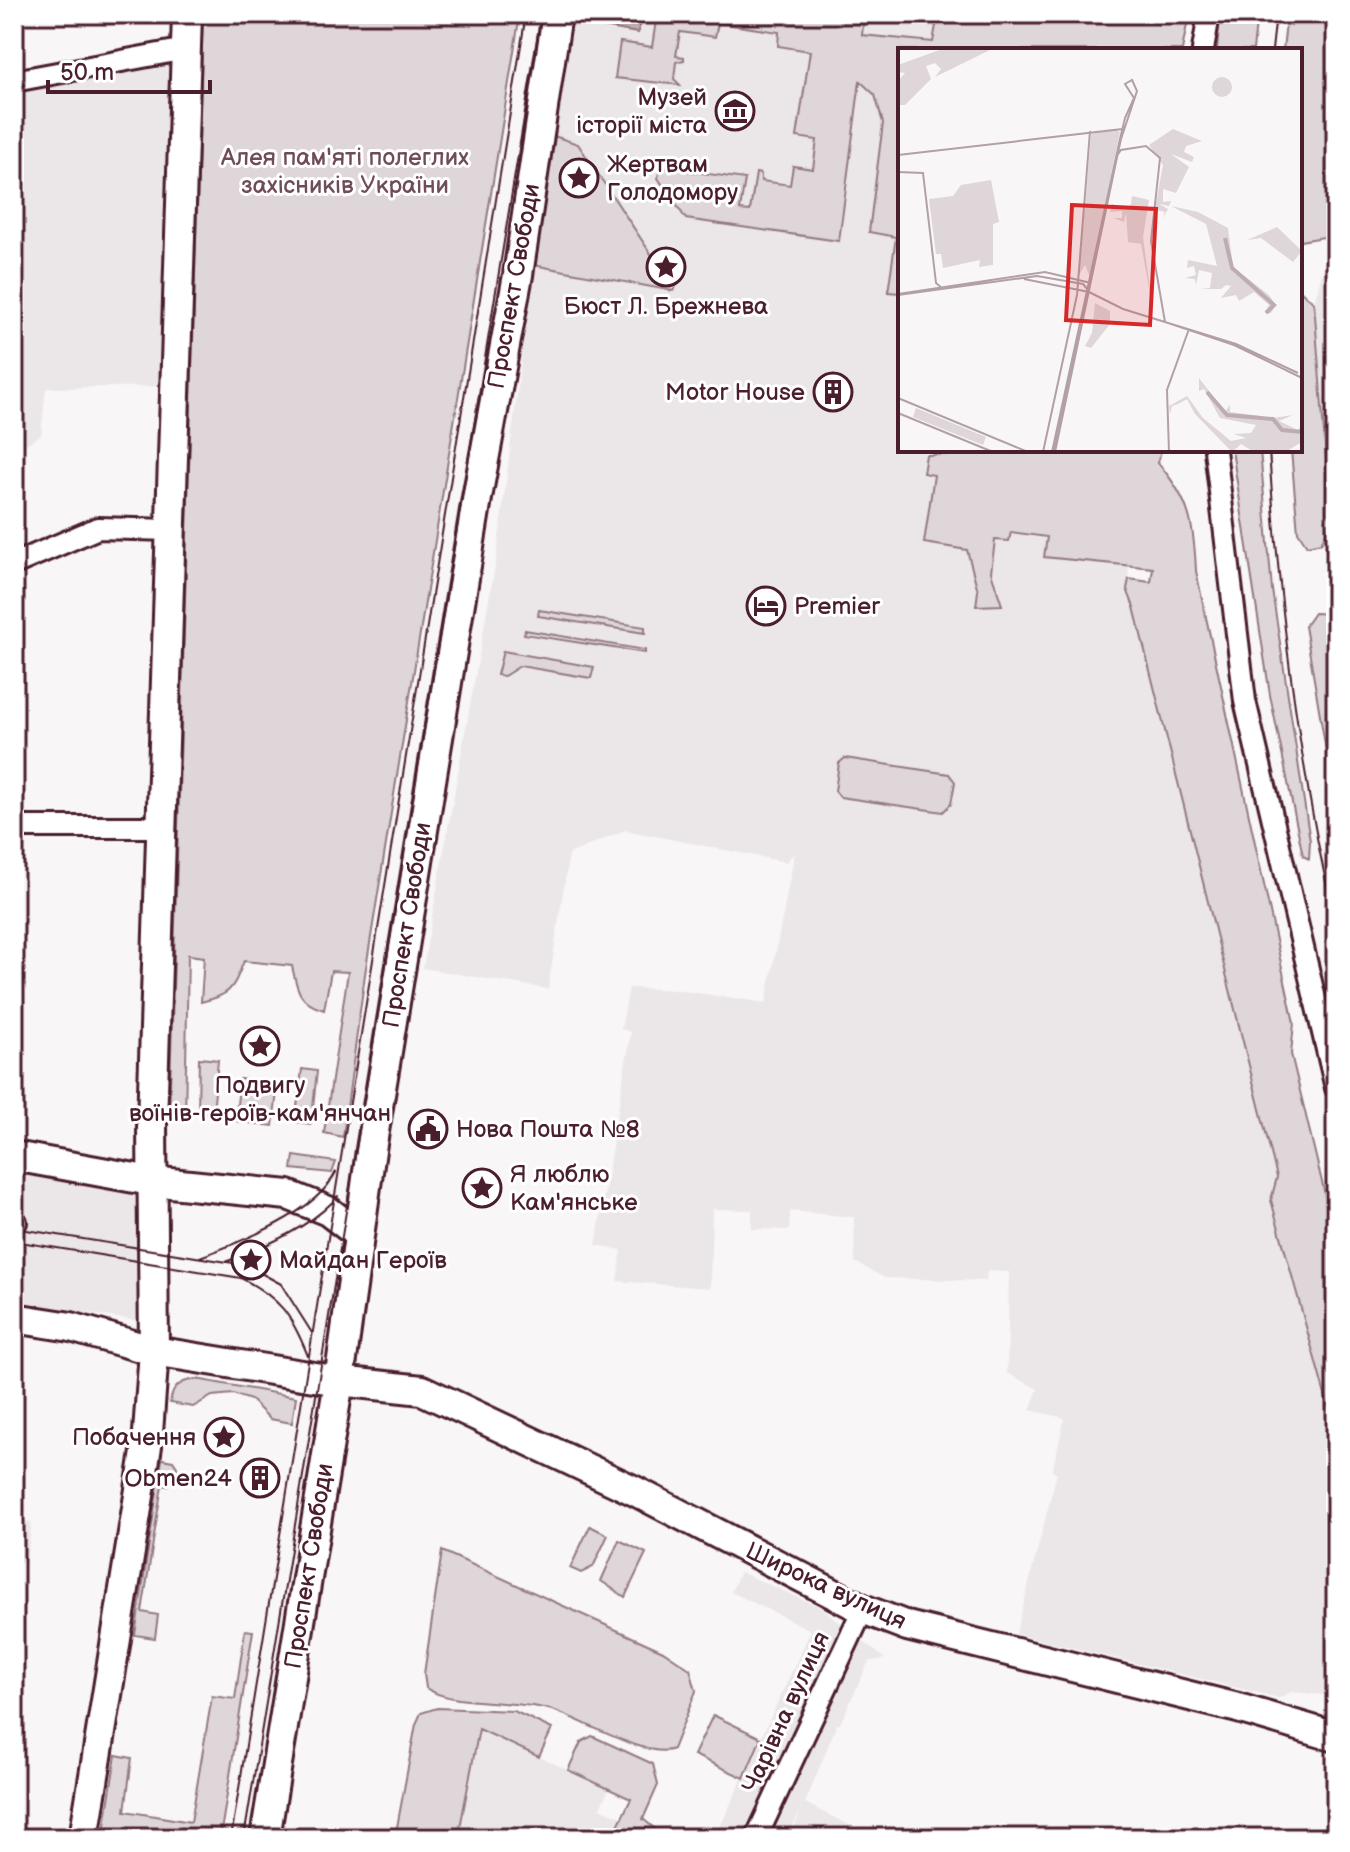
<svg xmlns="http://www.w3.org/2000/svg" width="1350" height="1852" viewBox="0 0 1350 1852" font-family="'Balsamiq Sans',sans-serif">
  <rect width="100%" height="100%" fill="#f8f6f7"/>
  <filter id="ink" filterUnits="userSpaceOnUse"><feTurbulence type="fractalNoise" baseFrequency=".0125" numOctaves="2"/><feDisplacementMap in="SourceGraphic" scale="16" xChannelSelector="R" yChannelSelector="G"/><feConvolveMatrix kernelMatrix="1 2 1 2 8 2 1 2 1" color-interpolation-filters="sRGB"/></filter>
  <g filter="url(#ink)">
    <path fill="#ebe6e8" d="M575,14H938L933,42L893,39L869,232L896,236L888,291L900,293V450H927L924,472L934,474L924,542L967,550L978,591L976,605H1002L991,572L995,540L1011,532L1047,537L1045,557L1129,567L1127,589L1134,607L1277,1177L1271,1200L1336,1435V1696L1291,1692L1279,1698L1016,1634L1057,1473L1052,1471L1065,1418L1030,1410L1038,1389L1007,1373L1009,1272L987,1271L986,1281L885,1278L855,1262L854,1217L790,1211L789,1230L752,1229V1210L712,1209L710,1288L617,1281L622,1250L596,1245L631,1032L621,1029L629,988L677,990L766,1003L795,852L786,862L625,830L569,854L548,989L423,968L497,555L533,265Z
      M180,57L169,386L46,388L41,435L14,451V88Z
      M1336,221V557L1314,303Z
      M14,1169L143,1189L145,1322L14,1302Z
      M14,1520L32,1522L26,1563L14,1562Z
      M740,1572L822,1608L885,1659L869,1661L840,1724H837L805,1803L855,1828L859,1838H790L803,1806L787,1838H715L811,1630L731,1592Z
      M479,1729L609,1789L600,1808L623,1818L612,1838H458Z"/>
    <path fill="#ded6d9" stroke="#947a82" stroke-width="2" d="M203,14H520L365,974L343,1137L324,1133L348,972L331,971L324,1010C299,1003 297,990 292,966L244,961C233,988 232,995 201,1002L204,957L188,955L185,1119L169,1120Z
      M657,14H864L862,35L933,42L938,14H1189L1182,50H900V293L888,292L896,237L869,232L883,123L875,95L860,81L839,241L686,219L658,178L660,167L745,179L740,210L750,211L756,173L761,174V181L790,185L793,166L813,169L817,140L797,137L810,51L778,46L779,32L718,23L715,37L680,32L676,56L684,57V60L676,62L674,79L680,85L615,78L620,42L652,47Z
      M1220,14H1257L1253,50H1217Z
      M1287,14H1336V235L1300,241V50H1283Z
      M554,136L578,144L663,272L677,285L673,291L533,265Z
      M1300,290L1314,303L1331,524L1321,543L1307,546L1298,532L1291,450H1300Z
      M967,450H1161L1158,463C1190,500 1194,524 1196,571L1294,1023L1291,1054L1336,1240V1435L1271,1200L1277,1177L1134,607L1127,589L1129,579L1151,582L1153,568L1044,557L1047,537L1011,532L1009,541L995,540L991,572L1002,605L976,606L978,591L967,550L924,543L934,475L923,473L926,455L964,454Z
      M1232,450H1260L1272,590L1310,841L1309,859L1303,856L1270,695Z
      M539,610L645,627V633L538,616Z
      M1314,613L1336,614V810L1305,626Z
      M525,630L645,650V653L524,634Z
      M503,651L594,667L591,678L520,666L504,676L497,675Z
      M845,758L949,774L955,782L951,804L943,812L840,797L835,791L839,763Z
      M199,1058L218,1060L213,1113L198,1112Z
      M302,1069L317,1071L311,1124L295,1122Z
      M240,1079L278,1083L273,1126L235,1121Z
      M294,1156L336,1162L332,1173L292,1169Z
      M196,1379L296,1397L292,1423L270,1419L251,1400L233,1394L212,1396L193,1407L170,1403C172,1387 180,1381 196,1379Z
      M162,1459L173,1461L177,1467L175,1479L170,1478L168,1486L162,1485L142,1612L158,1615L155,1638L135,1635Z
      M590,1526L608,1535L593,1567L581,1573L570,1568Z
      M619,1540L646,1553L625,1597L601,1581Z
      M442,1551L663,1651L690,1669L696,1691L673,1749C649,1760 579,1718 552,1710C518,1699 449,1706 426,1688L424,1674Z
      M245,1630L253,1631L220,1838H103L116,1755L132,1758L125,1811L191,1822L212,1696L235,1699Z
      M437,1708L514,1711L552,1729L539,1757L479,1729L458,1838H395L416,1724L421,1713Z
      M713,1715L761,1738L744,1778L694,1755Z
      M592,1736L653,1764L658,1785L643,1819L666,1838H612L631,1799L568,1770L581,1742Z"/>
    <path fill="#bdadb0" stroke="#8f747b" stroke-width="2" d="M599,14H641L638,33L597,26Z"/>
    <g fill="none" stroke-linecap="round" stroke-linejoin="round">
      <g stroke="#4a1f2b" stroke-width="26">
        <path id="street" d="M1203,50L1209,14
          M14,81L186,49
          M1215,450L1245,701L1336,1088
          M14,564L98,528L171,530
          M14,827H162
          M14,1222H16
          M756,1838L863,1609"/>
      </g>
      <g stroke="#4a1f2b" stroke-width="34">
        <path id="secondary" d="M14,1156L151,1181L288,1195L328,1211L359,1235
          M14,1318L71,1327L154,1351L339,1381L422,1390L635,1491L863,1609L907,1626L1238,1708L1336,1737
          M84,1838L147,1446L154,1351L152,1123L187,14
          M265,1838L339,1381L371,1150L477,498L518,275L557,14"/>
      </g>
      <use href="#street" stroke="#fff" stroke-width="20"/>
      <use href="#secondary" stroke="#fff" stroke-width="28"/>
      <path stroke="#4a1f2b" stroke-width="2" d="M1272,50L1276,14
        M1269,450C1279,611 1300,771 1336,928
        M14,1228L246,1265L281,1284L312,1333
        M14,1241L241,1278C281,1299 291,1314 308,1356
        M200,1257C240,1242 317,1213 336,1172
        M225,1262C263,1248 312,1227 338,1196
        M231,1838L526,14
        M244,1838L541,14"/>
    </g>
  </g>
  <defs>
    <g id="museum-ring" transform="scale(2)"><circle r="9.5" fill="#fff" stroke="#4a1f2b" stroke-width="1.5"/><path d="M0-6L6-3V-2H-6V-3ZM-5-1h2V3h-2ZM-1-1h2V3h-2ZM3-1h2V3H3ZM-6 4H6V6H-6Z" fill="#4a1f2b"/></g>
    <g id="sight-ring" transform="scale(2)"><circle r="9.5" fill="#fff" stroke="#4a1f2b" stroke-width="1.5"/><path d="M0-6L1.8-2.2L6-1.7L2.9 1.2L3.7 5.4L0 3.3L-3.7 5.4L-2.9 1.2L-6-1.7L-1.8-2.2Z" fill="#4a1f2b"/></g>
    <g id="building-ring" transform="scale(2)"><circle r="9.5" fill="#fff" stroke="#4a1f2b" stroke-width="1.5"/><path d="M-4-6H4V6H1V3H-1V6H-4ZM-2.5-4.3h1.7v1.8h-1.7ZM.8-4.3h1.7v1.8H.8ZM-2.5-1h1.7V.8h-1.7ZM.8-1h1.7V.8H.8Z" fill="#4a1f2b"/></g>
    <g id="hotel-ring" transform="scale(2)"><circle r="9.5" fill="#fff" stroke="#4a1f2b" stroke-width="1.5"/><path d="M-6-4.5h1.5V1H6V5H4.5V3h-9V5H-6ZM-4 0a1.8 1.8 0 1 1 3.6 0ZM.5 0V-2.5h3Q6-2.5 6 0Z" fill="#4a1f2b"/></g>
    <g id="civic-ring" transform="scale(2)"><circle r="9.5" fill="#fff" stroke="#4a1f2b" stroke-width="1.5"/><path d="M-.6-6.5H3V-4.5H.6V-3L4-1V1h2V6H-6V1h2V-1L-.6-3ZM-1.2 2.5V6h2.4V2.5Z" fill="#4a1f2b"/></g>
  </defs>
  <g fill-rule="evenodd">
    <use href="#museum-ring" x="735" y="111"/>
    <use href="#sight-ring" x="579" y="178"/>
    <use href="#sight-ring" x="666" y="267"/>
    <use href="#building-ring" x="833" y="392"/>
    <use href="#hotel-ring" x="766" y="606"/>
    <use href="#sight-ring" x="260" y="1046"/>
    <use href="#civic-ring" x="428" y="1129"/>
    <use href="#sight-ring" x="482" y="1188"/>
    <use href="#sight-ring" x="251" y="1260"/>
    <use href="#sight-ring" x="224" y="1437"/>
    <use href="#building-ring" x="260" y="1478"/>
  </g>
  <g text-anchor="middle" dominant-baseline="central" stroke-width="6" stroke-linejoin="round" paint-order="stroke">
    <g font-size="24" fill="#4a1f2b" stroke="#fff" text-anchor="start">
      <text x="707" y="97" text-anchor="end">Музей<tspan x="707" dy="28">історії міста</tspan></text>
      <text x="607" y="164">Жертвам<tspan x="607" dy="28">Голодомору</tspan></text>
      <text x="666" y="306" text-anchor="middle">Бюст Л. Брежнева</text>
      <text x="805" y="392" text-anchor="end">Motor House</text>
      <text x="794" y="606">Premier</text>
      <text x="260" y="1085" text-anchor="middle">Подвигу<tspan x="260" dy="28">воїнів-героїв-кам'янчан</tspan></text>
      <text x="456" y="1129">Нова Пошта №8</text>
      <text x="510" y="1174">Я люблю<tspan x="510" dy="28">Кам'янське</tspan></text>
      <text x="279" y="1260">Майдан Героїв</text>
      <text x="196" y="1437" text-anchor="end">Побачення</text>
      <text x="232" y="1478" text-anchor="end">Obmen24</text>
    </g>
    <g font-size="24" fill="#6f4d56" stroke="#fff">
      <text x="345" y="157">Алея пам'яті полеглих<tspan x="345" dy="28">захісників України</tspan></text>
    </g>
    <g font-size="24" fill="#4a1f2b" stroke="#fff">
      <text transform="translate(514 286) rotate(-80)">Проспект Свободи</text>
      <text transform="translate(407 925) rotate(-81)">Проспект Свободи</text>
      <text transform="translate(309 1566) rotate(-81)">Проспект Свободи</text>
      <text transform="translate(826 1586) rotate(25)">Широка вулиця</text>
      <text transform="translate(786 1712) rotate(-65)">Чарівна вулиця</text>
    </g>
  </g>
  <g transform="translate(898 48)">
    <rect width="404" height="404" fill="#f8f6f7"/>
    <path d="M47,0H96L37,29L43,21L37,15L28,18L33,31L7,57H0V33L7,25L0,24V17ZM314 39a10 10 0 1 1 20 0a10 10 0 1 1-20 0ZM216,81L222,84L192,229L187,217L181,227L193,86ZM275,81L304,93L288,98L286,104L296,109L294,114L273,106L291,119L278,145L265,141V154L273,153L271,158L261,156L270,161L264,171L267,164L259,162V175L254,176L265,117L251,97ZM93,132L101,174L95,176V217L81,219L82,212L45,220L43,206H38L31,151L55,148L63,137ZM234,148L251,152L245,189L254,256L243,196L230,194L228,165L226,174L215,170H224V163L212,164L214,156L232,162ZM273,158L300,164L330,180L335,219L371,247L378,257L373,265H367L371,257L356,244L341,253L338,247L323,250L333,238L328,237L323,241H302L312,240L314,225L301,222L298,237L297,231L287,230L298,227L296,218L289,220L290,212L319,218L308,176ZM379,179L404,203L395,214L363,190L349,192ZM197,255L212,263V276L193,300L187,298L194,285ZM301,330L327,364L332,357V364L363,368L362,372L395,367L381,373L400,382L404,377V394L387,404H356L343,396L334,404L297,366L289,351L280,356L274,358L272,366L271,358L289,348L305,370L333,393L348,390L336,386L353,385L358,377L322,370L306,341L301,343ZM18,360L88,389L85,397L15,369Z" fill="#ded6d9"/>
    <path fill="none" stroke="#bdadb0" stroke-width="4" d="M327,190L334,220L376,257L368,265M309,344L329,367L375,371L384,382L404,384"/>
    <path fill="none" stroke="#b2a0a5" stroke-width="2" d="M0,107L225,81L157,404M218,109L223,102L248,98L262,110L253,193L267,274L336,297L404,330M0,124L25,125L38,235L45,241M126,231L191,244M191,244L225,261L338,296L400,325M0,246L147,224L193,235M0,247L139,228L185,236L190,242M0,350L130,404M0,365L95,404M145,404L179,247L192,83M154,404L222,91L227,70L236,50L227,36L234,32L239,43L223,91L155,404M271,404L269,342L291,281"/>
    <path fill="#d62828" fill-opacity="0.15" stroke="#d62828" stroke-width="4" d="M174,157L258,161L252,277L168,272Z"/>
    <rect width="404" height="404" fill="none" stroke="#4a1f2b" stroke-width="4"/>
  </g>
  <rect width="1350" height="1852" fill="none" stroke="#fff" stroke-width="48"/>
  <rect x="24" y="24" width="1302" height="1804" fill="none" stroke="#4a1f2b" stroke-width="3" filter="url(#ink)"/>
  <path d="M48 80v12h162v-12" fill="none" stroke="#4a1f2b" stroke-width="4"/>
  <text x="60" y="80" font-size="24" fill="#4a1f2b" stroke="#ffffff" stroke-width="6" paint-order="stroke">50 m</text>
</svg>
